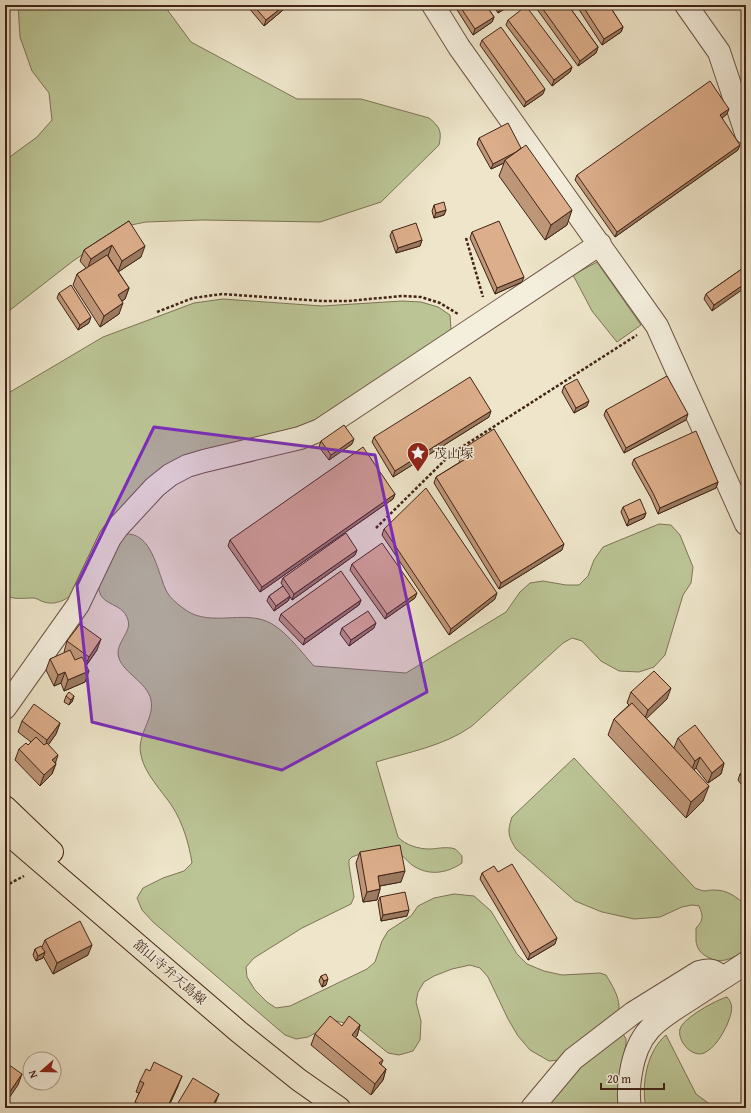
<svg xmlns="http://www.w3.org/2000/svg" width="751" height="1113" viewBox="0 0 751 1113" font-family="'Gentium Book Plus','Noto Serif JP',serif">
  <rect width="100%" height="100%" fill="#eee5ca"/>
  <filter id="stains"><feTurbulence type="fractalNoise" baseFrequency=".005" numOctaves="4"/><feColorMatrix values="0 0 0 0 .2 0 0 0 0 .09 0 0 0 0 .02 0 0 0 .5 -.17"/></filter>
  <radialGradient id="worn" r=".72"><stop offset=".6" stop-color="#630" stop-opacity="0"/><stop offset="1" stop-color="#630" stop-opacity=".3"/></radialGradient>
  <path fill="#bbc495" stroke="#7e7456" d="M18,5H166V8L191,42L297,99H361L429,118C440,127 442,131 439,145L381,202L320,222L202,220L146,222L131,225L118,231L73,261L5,314V163L11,156L37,137L52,120L49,93L32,71L20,37Z
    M597,262L641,325L617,342L592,311L573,275Z
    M223,299L322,306L402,301L421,302L438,307L450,315L451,329L443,339L316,423L183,459L78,589C69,598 58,606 44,602C40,601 37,598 33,598C23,598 13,600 5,595V395L103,337L194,303Z
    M659,524L671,525L680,535L693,567L691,583L683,595L665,655L654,667L639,672L619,671L601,661L582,641L572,638L563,643L472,726C444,746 409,752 376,762L398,837C405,845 419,849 429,849C437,849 447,846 455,849C457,850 460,854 462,856V863C446,874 428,876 412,865C406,860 402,854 395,851C387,847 361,853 352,857L349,860V865L354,897L351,904L302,928L254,958L246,967L247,977L255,990L267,1002L276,1008L290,1006L367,969L375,962L382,941L388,931L411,916L418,906L434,898L454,894L474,896L491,911L517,954L527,964L544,971L562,975L600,973L606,975C613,987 622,1000 618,1015L559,1060L549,1061L530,1050L518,1036L508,1019L488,977L480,968L470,965L452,969L434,976L424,982L418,992L416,1002L421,1021L420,1040L413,1051L399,1055L388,1053L360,1030L349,1024L336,1021L326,1023L317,1032L308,1037L296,1039L285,1035L153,922L142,910L137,898L143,888L163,878L184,871L192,863C189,844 183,823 172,806C162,791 144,773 141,755C136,735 155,718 151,700C147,681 120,672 118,654C117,642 132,631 128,620C122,599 95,609 99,580L125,534C151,532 157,569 165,588C168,596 176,603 183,608C206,627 237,612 263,620C283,626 300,651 314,666L406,673L506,612L520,592L530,583L543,581L566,585H579L588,576L594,560L603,547Z
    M574,758L695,888C707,893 704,890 714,890C728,890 737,897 746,906V950C733,958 720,966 706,956C700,953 697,948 696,941C696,937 696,932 696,928C704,920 703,916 699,906L692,905L682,907L660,917L634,919L602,912L575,901L516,849C508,836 507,832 512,817Z
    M727,997C735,1006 731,1014 727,1025C722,1035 715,1048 704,1053C692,1058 677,1041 680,1029C683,1018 716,1000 727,997Z
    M623,1034L626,1039V1044L619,1076L618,1108H549L547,1104L577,1064Z
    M666,1035L696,1094L715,1108H646C641,1084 647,1051 666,1035Z"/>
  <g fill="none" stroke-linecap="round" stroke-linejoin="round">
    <g stroke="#6d5444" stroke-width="24">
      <path id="minor" d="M433,5L459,47L657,326L746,524
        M686,5L719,52L746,133
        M5,708L78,605L110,538L118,527L155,487L170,475L187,466L204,461L300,438L320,430L600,244
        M532,1108L573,1059L633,1013L699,972C710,969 715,970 722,978
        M630,1108C628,1096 629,1083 631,1072C638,1029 659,1019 692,998C710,986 728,975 746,963"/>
    </g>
    <g stroke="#422417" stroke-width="24">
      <path id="major" d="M5,807L52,852
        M5,831L239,1032L299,1080L339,1108"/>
    </g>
    <path stroke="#422417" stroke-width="2.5" stroke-dasharray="3 2" stroke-linecap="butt" d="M466,238L483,297
      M157,312L193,298L222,294L322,301H348L402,296L421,297L440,303L458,314
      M376,528L451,454L637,335
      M5,886L24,876"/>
    <use href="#minor" stroke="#f4eedd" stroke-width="22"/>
    <use href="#major" stroke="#eee5ca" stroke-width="22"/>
  </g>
  <path fill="#be9678" stroke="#422417" d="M249,5H289L264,26L248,7Z
    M454,5H486L494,17L492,22L473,35Z
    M493,5H511L498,13Z
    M534,5H568L598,47L596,53L578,66Z
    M576,5H609L623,27L621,32L602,45Z
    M508,20L572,67L570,72L552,86L506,25Z
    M482,40L543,94L524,107L480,45Z
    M727,114L722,118L738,150L615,237L575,180L577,175Z
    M479,138L521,148L567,225L545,240L499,176L504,163L491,169L477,144Z
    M434,205L446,210L444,215L434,218L432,211Z
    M129,221L141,257L118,272L108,256L129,288L125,299L122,301L119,314L100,327L73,285L77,274L86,268L80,261L84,250Z
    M392,231L422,240L420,246L396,253L390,236Z
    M472,232L522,282L495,294L470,238Z
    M746,266L712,311L704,299L706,294Z
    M59,293L89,323L78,330L57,298Z
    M564,386L587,406L574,413L562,392Z
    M606,410L686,420L624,453L604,415Z
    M489,417L393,477L372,442L374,437Z
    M321,441L352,444L329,460L319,447Z
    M459,451L562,550L499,589L434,483L436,477L460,462L457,457Z
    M634,459L718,482L716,488L658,514L651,498L632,464Z
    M395,494L393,499L260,592L228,546L230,540Z
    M623,507L646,513L644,518L627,526L621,512Z
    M384,529L495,599L449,635L382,535Z
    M357,550L355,555L292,600L290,597L288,601L274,611L267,601L269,596L283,586L281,583L283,578Z
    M352,564L415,598L385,619L350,570Z
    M361,600L359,605L303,645L279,620L281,614Z
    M342,628H374L349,646L340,634Z
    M67,641L97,650L86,666L85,682L64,691L61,683L54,686L46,670L50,659L65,653L64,652Z
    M631,692L667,699L646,718L674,748L678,738L724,763L721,774L708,783L696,768L694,770L703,801L686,818L608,735L614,719L629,705L627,703Z
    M66,696H74L72,702L69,705L64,702Z
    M22,721L60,723L56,734L48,745L56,764L52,774L40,786L15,760L19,749L28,745L31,742L18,732Z
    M746,770V787L744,788L738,780L740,774Z
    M360,852L401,882L380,886V889L377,900L363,902L356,863Z
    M498,872L555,944L528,960L480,879L482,873Z
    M380,897L407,916L381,921L378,902Z
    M45,940L88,955L53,974L43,956V958L36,961L33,955L35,949L42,947Z
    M321,976L326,985L322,987L319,981Z
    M360,1025L357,1036L355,1037L383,1060L381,1065L386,1069L383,1080L371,1095L311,1045L315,1034L342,1026Z
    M150,1071L178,1086L168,1108H133L139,1093L136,1092L140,1081Z"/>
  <path fill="#9b7a61" stroke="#422417" d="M285,5H289L264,26L266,20Z
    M505,5H511L498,13L500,8Z
    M494,17L492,22L473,35L475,29Z
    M623,27L621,32L602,45L604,39Z
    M598,47L596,53L578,66L580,61Z
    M572,67L570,72L552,86L554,80Z
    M545,89L543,94L524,107L526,102Z
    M729,109L727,114L718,121L720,115Z
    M740,145L738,150L615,237L617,232Z
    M521,149L505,160L504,163L491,169L493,164Z
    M446,210L444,215L434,218L436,213Z
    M572,210L567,225L545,240L551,225Z
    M422,240L420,246L396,253L398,248Z
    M112,245L108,256L87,270L91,259Z
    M145,246L141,257L118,272L122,261Z
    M524,277L522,282L495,294L497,288Z
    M746,283V287L712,311L714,305Z
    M129,288L125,299L114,306L118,295Z
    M123,303L119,314L100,327L104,316Z
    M91,317L89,323L78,330L80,325Z
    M589,401L587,406L574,413L576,408Z
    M491,411L489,417L393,477L395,471Z
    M688,414L686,420L624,453L626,448Z
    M354,439L352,444L329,460L331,455Z
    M718,482L716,488L658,514L660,508Z
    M395,494L393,499L260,592L262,587Z
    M646,513L644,518L627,526L629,520Z
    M564,544L562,550L499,589L501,583Z
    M357,550L355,555L292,600L294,594Z
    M417,593L415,598L385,619L387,614Z
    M497,593L495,599L449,635L451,629Z
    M290,596L288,601L274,611L276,606Z
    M361,600L359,605L303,645L305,639Z
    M376,623L374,628L349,646L351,640Z
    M101,639L97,650L85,667L89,657Z
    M89,671L85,682L64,691L68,680Z
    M65,672L61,683L54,686L58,675Z
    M671,688L667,699L644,721L648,710Z
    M74,696L72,702L69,705L71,700Z
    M60,723L56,734L44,751L47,740Z
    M58,755L52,774L40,786L44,775L52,760Z
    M700,757L696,768L691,772L695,761Z
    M724,763L721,774L708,783L712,773Z
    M709,786L703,801L686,818L691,802Z
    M405,871L401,882L374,887L378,876Z
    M380,889L377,900L363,902L367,892Z
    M409,910L407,916L381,921L383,915Z
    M557,938L555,944L528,960L530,954Z
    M92,945L88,955L53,974L57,963Z
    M45,952L43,958L36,961L38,956Z
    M328,979L326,985L322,987L324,981Z
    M360,1025L357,1036L348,1045L352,1035Z
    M386,1069L383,1080L371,1095L375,1084Z
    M22,1074L18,1085L5,1104V1099Z
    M182,1076L178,1086L168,1108H167Z
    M219,1094L215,1104L213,1108H211Z"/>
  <path fill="#ddae8b" stroke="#422417" d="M253,5H285L266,20Z
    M459,5H486L494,17L475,29Z
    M499,5H505L500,8Z
    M540,5H568L598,47L580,61Z
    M582,5H609L623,27L604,39Z
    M526,6L572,67L554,80L508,20Z
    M501,27L545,89L526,102L482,40Z
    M710,81L729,109L720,115L740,145L617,232L577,175Z
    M508,123L521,148L516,152L493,164L479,138Z
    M526,145L572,210L551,225L505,160Z
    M444,202L446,210L436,213L434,205Z
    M129,221L145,246L122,261L112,245L91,259L84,250Z
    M499,221L524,277L497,288L472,232Z
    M416,223L422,240L398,248L392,231Z
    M107,255L129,288L118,295L123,303L104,316L77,274Z
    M746,266V283L714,305L706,294Z
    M71,285L91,317L80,325L59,293Z
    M667,376L688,414L626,448L606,410Z
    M470,377L491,411L395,471L374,437Z
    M577,379L589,401L576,408L564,386Z
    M344,425L354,439L331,455L321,441Z
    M494,429L564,544L501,583L436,477L464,460L459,451Z
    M696,431L718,482L660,508L653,493L634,459Z
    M363,447L395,494L262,587L230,540Z
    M426,488L497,593L451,629L384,529Z
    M640,499L646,513L629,520L623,507Z
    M346,533L357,550L294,594L283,578Z
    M382,543L417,593L387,614L352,564Z
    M341,571L361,600L305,639L281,614Z
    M283,586L290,596L276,606L269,596Z
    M368,611L376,623L351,640L342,628Z
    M80,624L101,639L89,657L67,641Z
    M70,650L75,660L82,657L89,671L68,680L65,672L58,675L50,659Z
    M654,671L671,688L648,710L631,692Z
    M69,692L74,696L71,700L66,696Z
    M632,703L709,786L691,802L614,719Z
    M34,704L60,723L47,740L22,721Z
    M695,725L724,763L712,773L700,757L695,761L678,738Z
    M36,737L44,745L47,743L58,755L52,760L56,764L44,775L19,749L26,743L28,745Z
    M746,770V782L740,774Z
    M400,845L405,871L378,876L380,889L367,892L360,852Z
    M512,864L557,938L530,954L482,873L494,866L498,872Z
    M405,892L409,910L383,915L380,897Z
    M80,921L92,945L57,963L45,940Z
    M41,946L45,952L38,956L35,949Z
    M326,974L328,979L324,981L321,976Z
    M330,1016L342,1026L349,1016L360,1025L352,1035L383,1060L379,1063L386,1069L375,1084L315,1034Z
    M5,1062L22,1074L5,1099Z
    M154,1062L182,1076L167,1108H147L135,1102L144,1083L140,1081L146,1069L150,1071Z
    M193,1078L219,1094L211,1108H175Z"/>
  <path fill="#7b2cbf" fill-opacity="0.2" stroke="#7b2cbf" stroke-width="3" stroke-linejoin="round" d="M154,427L375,455L427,692L282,770L92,722L77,585Z"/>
  <defs>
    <g id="sight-pin" transform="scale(1.15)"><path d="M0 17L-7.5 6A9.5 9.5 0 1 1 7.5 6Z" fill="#8f2418" stroke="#f4eedd"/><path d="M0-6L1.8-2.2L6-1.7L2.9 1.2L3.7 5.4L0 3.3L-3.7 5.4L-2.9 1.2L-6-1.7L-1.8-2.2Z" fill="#fff"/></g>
  </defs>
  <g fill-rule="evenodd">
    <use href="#sight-pin" x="418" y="453"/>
  </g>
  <g text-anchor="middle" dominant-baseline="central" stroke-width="3" stroke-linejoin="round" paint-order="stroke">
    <g font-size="13" fill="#422417" stroke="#f4eedd" text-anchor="start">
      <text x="434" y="453">茂山塚</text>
    </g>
    <g font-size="13" fill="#422417" stroke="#f4eedd">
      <text transform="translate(170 972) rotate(41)">舘山寺弁天島線</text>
    </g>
  </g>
  <rect width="751" height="1113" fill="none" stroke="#eee5ca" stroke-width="20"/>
  <rect x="6" y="6" width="739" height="1101" fill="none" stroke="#422417" stroke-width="2"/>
  <rect x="10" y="10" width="731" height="1093" fill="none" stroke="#422417"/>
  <g transform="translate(42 1071) rotate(250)"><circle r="19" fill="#f4eedd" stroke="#ad9d8e"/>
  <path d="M0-3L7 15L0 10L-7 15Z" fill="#8f2418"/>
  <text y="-6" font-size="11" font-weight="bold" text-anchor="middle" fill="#422417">N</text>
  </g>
  <path d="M601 1083v6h63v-6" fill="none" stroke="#422417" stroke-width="2"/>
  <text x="607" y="1083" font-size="12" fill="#422417" stroke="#f4eedd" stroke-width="3" paint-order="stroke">20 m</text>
  <rect width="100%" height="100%" filter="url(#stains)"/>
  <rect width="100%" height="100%" fill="url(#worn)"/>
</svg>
